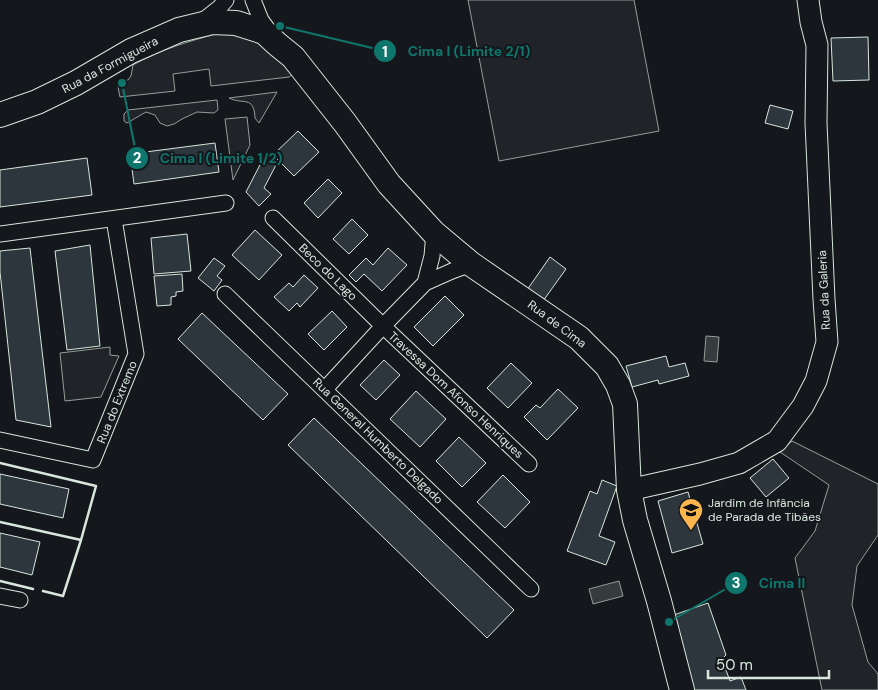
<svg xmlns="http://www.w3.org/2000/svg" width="878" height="690" viewBox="0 0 878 690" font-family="'DM Sans',sans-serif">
  <rect width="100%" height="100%" fill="#14181c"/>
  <path fill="#202428" stroke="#939e99" d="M468,0H634L659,131L499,161Z
    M219,33C235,34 251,36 265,45C275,52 285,64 294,73L289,77L211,86L209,69L173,74L175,91L120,97L117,82L128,80L131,76L133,65C162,49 187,42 219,33Z
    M277,92L259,123L255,118C254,95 243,105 229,98Z
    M217,100L218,110L214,113L197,112L182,119L174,124L167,126L160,123L155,115L146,112L127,123L124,121V114L128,110Z
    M247,117L250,145L233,180L225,119Z
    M110,347V355L119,356L101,397L65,401L60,353Z
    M792,441L878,484V535L857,566L852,605L868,662L878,674V690H822L795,558L815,531L829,485L780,452Z"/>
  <path fill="#363b3e" stroke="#939e99" d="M706,336L719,337L717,362L704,361Z
    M619,581L623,596L593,604L589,589Z"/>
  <path fill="#2c363c" stroke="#d8e6dc" d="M868,37L869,80L833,81L831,38Z
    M770,105L793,111L788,129L765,123Z
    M298,131L319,152L294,176L273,155Z
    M215,143L219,172L134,184L130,154Z
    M87,158L92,195L0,207V170Z
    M263,159L276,165L264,188L271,194L259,206L246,192Z
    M328,179L342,193L318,218L304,203Z
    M352,219L368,235L349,254L333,239Z
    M255,230L282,255L259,280L232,255Z
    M187,234L191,271L154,274L151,238Z
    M90,245L100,346L67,350L55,251Z
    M30,248L51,427L16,420L0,272V251Z
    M388,248L407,265L382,291L364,274L356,282L349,275L366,258L373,265Z
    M550,257L566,269L543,301L527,290Z
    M214,258L225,266L217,276L222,280L214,291L198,278Z
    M182,274L183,291L176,292V296L171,297V305L157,306L154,276Z
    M304,275L318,288L300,307L297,303L289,311L274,297L289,283L293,287Z
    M445,296L464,315L433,346L414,327Z
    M332,311L347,327L324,350L308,334Z
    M202,313L288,394L263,420L178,339Z
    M666,356L669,367L685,363L689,376L659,384L658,380L632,387L626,366Z
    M384,360L400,375L376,400L360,385Z
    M511,363L532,383L508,408L487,388Z
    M558,389L578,408L547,440L524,417L536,405L540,408Z
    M416,391L446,419L420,447L390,419Z
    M314,418L514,610L487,638L288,445Z
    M459,437L486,463L462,487L436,461Z
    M773,459L789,478L766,497L750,478Z
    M0,474L69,489L63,518L0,504Z
    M503,475L530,502L505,528L477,502Z
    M602,480L617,486L599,536L615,542L606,565L567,551L590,491L597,494Z
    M688,492L703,544L672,553L658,501Z
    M0,533L40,542L32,575L0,567Z
    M708,603L726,655L722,659L730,681L741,677L746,690H690L671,616Z"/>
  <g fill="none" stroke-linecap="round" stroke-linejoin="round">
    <g stroke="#d8e6dc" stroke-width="17">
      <path id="street" d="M253,0L261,20L271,34
        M201,22L219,8L226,0
        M273,218L383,326L529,464
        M0,234L226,203
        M425,283L452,271L471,264
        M225,294L531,589
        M325,389L383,326L425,283L432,256L434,233
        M0,440L93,460L136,354L114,219
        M0,596L20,600"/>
    </g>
    <g stroke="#d8e6dc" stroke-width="23">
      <path id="secondary" d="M629,490L700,474L739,463L777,441L803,406L816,381L827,342L824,299L816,123L817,45L811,22L808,0"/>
    </g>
    <g stroke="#d8e6dc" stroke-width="26">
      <path id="primary" d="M0,115L37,102L76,83L131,51L179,30L212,22L236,23L264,32L277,44L293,57L345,123L389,184L434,233L471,264L579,338L607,366L618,385L625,404L629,490L635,520L659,601L682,690"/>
    </g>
    <use href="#street" stroke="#14181c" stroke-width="15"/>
    <use href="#secondary" stroke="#14181c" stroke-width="21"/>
    <use href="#primary" stroke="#14181c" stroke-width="24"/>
    <path stroke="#d8e6dc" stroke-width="2.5" d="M0,463L96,486L81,540
      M0,522L81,540L63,596L43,591
      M0,581L33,589"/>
  </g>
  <defs>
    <g id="school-pin" transform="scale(1.25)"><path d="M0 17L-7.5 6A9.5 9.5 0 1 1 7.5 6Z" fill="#ffb74d" stroke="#14181c"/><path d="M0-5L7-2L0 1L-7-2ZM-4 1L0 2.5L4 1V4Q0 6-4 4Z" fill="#111"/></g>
  </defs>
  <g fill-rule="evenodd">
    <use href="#school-pin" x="691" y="510"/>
  </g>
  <g text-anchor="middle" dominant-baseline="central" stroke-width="4" stroke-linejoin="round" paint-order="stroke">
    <g font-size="12" fill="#d8e6dc" stroke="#14181c">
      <text transform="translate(110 65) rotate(-28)">Rua da Formigueira</text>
      <text transform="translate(328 272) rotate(44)">Beco do Lago</text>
      <text transform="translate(824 290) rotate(-93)">Rua da Galeria</text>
      <text transform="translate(557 324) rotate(37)">Rua de Cima</text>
      <text transform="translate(456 395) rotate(43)">Travessa Dom Afonso Henriques</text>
      <text transform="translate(117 402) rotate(-68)">Rua do Extremo</text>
      <text transform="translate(378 441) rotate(44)">Rua General Humberto Delgado</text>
    </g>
    <g font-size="12" fill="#d8e6dc" stroke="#14181c" text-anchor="start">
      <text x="708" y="503">Jardim de Infância<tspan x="708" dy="14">de Parada de Tibães</tspan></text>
    </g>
  </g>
  <path fill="none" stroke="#0f766e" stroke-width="2" d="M280 26L385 51M122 83L137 158M669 622L736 583"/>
  <g fill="#0f766e" stroke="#14181c" stroke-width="2">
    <circle cx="280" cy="26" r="5"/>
    <circle cx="122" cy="83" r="5"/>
    <circle cx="669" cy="622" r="5"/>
    <circle cx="385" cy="51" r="12"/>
    <circle cx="137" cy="158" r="12"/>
    <circle cx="736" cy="583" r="12"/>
  </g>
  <g font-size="15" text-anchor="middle" font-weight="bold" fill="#fff">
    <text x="385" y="57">1</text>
    <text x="137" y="163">2</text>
    <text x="736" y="588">3</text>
  </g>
  <g font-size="14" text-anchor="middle" font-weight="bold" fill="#0f766e" stroke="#14181c" stroke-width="4" stroke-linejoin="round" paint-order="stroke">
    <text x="469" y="56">Cima I (Limite 2/1)</text>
    <text x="221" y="163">Cima I (Limite 1/2)</text>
    <text x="782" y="588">Cima II</text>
  </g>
  <path d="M708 670v8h121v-8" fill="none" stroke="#d8e6dc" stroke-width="2.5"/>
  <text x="716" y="670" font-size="15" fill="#d8e6dc" stroke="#14181c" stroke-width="4" paint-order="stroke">50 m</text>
</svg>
